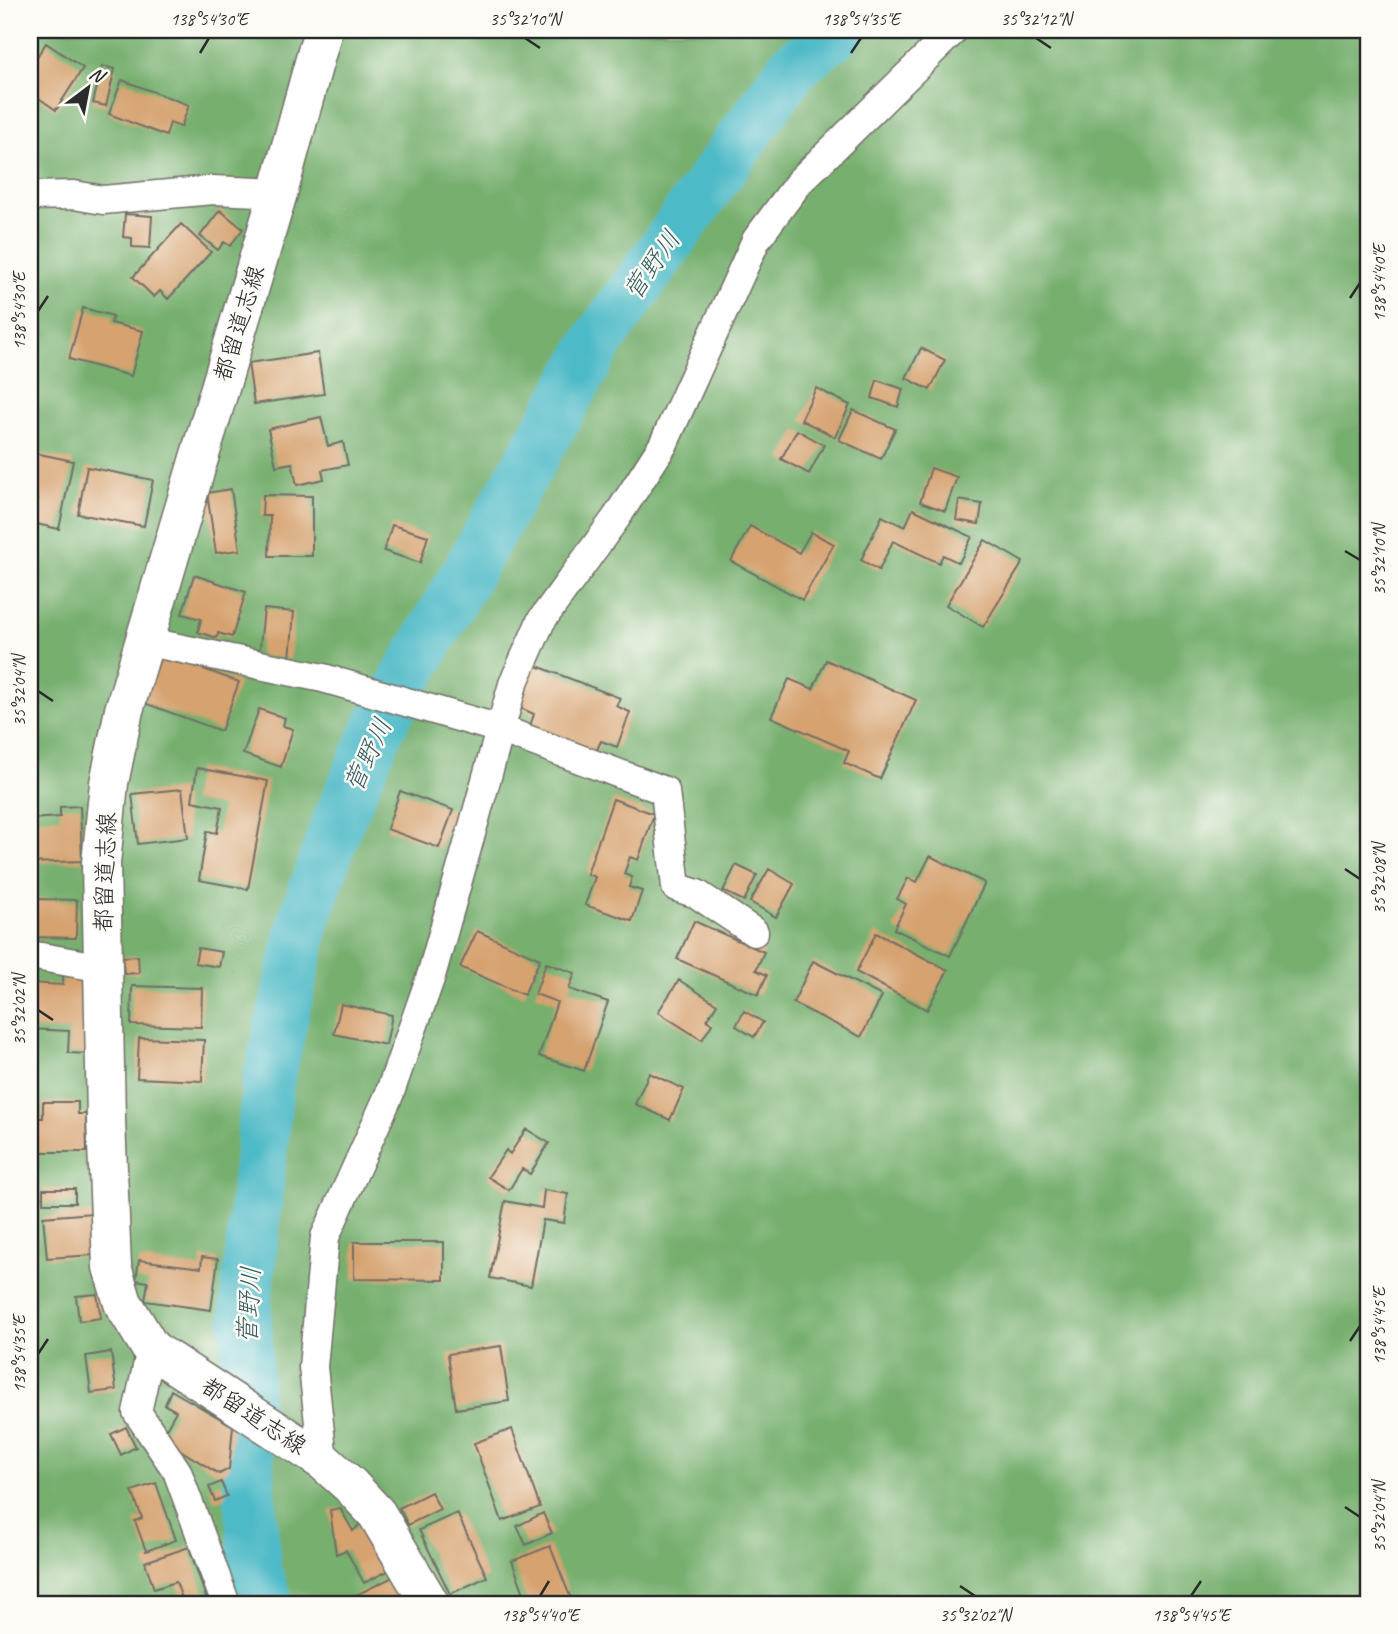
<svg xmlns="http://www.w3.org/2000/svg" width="1398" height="1634" viewBox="0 0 1398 1634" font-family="Caveat,'Klee One',sans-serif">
  <rect width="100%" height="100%" fill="#fdfcf7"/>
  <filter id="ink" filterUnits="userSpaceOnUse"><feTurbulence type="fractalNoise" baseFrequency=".0143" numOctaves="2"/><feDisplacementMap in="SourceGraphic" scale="14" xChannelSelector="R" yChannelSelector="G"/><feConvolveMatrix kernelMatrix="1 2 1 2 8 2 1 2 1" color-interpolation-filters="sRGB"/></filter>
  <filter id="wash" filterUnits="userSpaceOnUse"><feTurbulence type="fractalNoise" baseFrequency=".00686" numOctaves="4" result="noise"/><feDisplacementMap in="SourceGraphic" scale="28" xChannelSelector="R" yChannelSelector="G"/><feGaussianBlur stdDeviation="1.57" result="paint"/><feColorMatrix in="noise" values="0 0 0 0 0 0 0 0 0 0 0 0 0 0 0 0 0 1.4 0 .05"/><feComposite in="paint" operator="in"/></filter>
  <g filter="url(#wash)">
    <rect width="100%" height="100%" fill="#f5e9d3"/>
    <path fill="#76af6e" stroke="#506d4c" stroke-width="2" d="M30,30H1368V1604H30Z"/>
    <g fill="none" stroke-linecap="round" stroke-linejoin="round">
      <path stroke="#4dbac7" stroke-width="52" d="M268,1604L255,1570L247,1452L246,1302L268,1083L304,920L337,823L379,727L601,337L793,67L839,30"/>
    </g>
    <g id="blocks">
      <path fill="#d6a26f" d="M46,43L83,68L56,110L30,92V67Z
        M102,66L115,69L106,106L93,103Z
        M122,80L189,105L181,127L170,123L166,136L109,114Z
        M220,210L243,229L230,246L224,242L218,250L200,236Z
        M125,214L152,216L150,248L132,247V238L123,237Z
        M181,224L211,252L168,299L160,291L154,297L133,277Z
        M83,308L113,316L111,323L143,331L131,376L69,359Z
        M921,348L945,360L930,390L906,378Z
        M318,353L324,394L254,404L248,363Z
        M877,380L903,389L898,407L872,398Z
        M816,388L850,405L835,437L801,420Z
        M853,410L895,429L881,459L839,440Z
        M321,417L328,446L343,442L348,465L322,470L324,479L297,485L292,463L276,466L268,429Z
        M797,430L824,445L809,474L781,459Z
        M30,452L73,461L59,529L32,523L37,500L30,499Z
        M87,467L153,480L144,526L78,514Z
        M931,468L957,477L945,511L920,502Z
        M231,489L240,550L216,553L207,493Z
        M263,495L312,496V556H269L270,516H262Z
        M959,500L982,504L979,524L956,520Z
        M913,509L972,537L959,563L943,555L939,563L893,541L879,570L861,560L882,516L905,527Z
        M392,525L428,536L420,563L384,551Z
        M750,526L799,553L811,532L834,544L802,600L731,561Z
        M985,540L1023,562L983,627L946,605Z
        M194,575L246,592L232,637L218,633L217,638L198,632L201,619L182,614Z
        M264,609L294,612L290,659L259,656Z
        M162,654L239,682L221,731L144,703Z
        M826,660L916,700L880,779L844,763L849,751L771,717L789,679L813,689Z
        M532,664L620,698L616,706L630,712L617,747L601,741L595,754L529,729L534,714L516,706Z
        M259,709L285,718L283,726L293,729L281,767L243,754Z
        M197,768L268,781L248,889L199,880L207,831L217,833L222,807L192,801Z
        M182,789L188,838L138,844L132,794Z
        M400,791L453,810L439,848L387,829Z
        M613,799L654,814L638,860L630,857L624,874L632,877L629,887L642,891L632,921L585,905L595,877L587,874Z
        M80,806L82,861L30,863V819L60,817V807Z
        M930,856L985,883L950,956L894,929L906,904L897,899L908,878L917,882Z
        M736,865L757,875L744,901L723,891Z
        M769,869L794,884L776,917L750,902Z
        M35,899L77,900L76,938L30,937V912H35Z
        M694,921L764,952L756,970L767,975L758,995L677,959Z
        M477,931L540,959L524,995L460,967Z
        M876,933L948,970L927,1010L856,972Z
        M198,948L222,952L219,967L195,963Z
        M138,956L139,973L124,974L122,957Z
        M813,961L882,996L861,1037L793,1003Z
        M546,963L575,973L569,989L608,1002L584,1071L539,1056L557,1002L535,994Z
        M63,975L94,976L91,1054L68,1053L69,1031L30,1029V983L63,985Z
        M679,980L717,1004L707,1020L712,1024L702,1040L658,1012Z
        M132,986L202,988L201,1027L131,1025Z
        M341,1004L392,1015L386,1045L334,1034Z
        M744,1011L763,1022L754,1037L736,1026Z
        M139,1038L204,1040L202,1081L137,1078Z
        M649,1073L684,1089L670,1120L635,1104Z
        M43,1102H78V1114H86L87,1152H30V1118H43Z
        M526,1129L549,1143L530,1174L522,1169L509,1190L488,1177L506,1150L510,1154Z
        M43,1189H75V1203H43Z
        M544,1190L568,1194L564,1223L543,1220L531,1286L490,1278L505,1201L542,1208Z
        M92,1213L95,1255L47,1258L43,1217Z
        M354,1242H444V1280L354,1279Z
        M202,1257L218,1259L211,1310L145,1301L148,1282L136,1280L139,1260L201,1268Z
        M97,1294L101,1318L79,1321L76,1296Z
        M501,1346L509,1401L456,1409L448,1354Z
        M111,1352L116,1390L91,1393L86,1356Z
        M171,1390L233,1426L229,1469L219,1474L161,1438L176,1411L165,1405Z
        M126,1427L136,1447L121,1455L111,1434Z
        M512,1429L540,1507L502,1521L474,1443Z
        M221,1482L227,1496L215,1501L209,1487Z
        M156,1483L176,1540L146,1551L135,1521L142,1518L132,1491Z
        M431,1492L440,1509L408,1525L399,1508Z
        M340,1508L353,1531L363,1521L392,1569L364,1583L346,1550L336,1554L330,1510Z
        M457,1513L487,1577L450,1594L419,1530Z
        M543,1513L552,1533L526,1545L517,1526Z
        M550,1546L571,1599L557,1604H528L512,1561Z
        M189,1547L208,1604H184L176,1582L154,1589L145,1562Z
        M399,1574L415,1604H353L350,1598Z"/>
    </g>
  </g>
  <g filter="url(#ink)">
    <use href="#blocks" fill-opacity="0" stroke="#726e66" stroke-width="2"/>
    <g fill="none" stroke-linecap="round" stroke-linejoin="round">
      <g stroke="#726e66" stroke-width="31">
        <path id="minor" d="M30,196L74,195L103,200L213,190L278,193
          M144,641L323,678L500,729L665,791L676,887L697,894L754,932
          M30,955L103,968
          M151,1349L137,1412L177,1471L226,1604
          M323,1461L313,1367L325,1237L389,1095L431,976L513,684L541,621L616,518L663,445L756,240L800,181L954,30"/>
      </g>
      <g stroke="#726e66" stroke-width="41">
        <path id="primary" d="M323,30L278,193L124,710L109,783L101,863L106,1120L112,1267L123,1303L151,1349L323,1461L350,1485L377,1514L430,1604"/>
      </g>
      <use href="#minor" stroke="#fff" stroke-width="28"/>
      <use href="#primary" stroke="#fff" stroke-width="38"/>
    </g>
  </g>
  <path fill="none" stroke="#2b2b2b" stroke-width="2.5" d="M525,38L540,48M1036,38L1051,48M200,53L209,38M851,53L861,38M1350,298L1360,283M38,311L48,296M1345,551L1360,560M38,691L53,701M1345,869L1360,879M38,1010L53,1020M1350,1341L1360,1326M38,1354L48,1339M1345,1507L1360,1517M960,1586L975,1596M540,1596L549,1581M1191,1596L1201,1581"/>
  <g text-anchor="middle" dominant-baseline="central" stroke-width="5" stroke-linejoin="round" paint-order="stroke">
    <g font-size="24" fill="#2b2b2b" stroke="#fdfcf7">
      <text transform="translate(239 323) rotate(-73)">都留道志線</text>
      <text transform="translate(105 872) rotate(-88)">都留道志線</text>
      <text transform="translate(254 1416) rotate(33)">都留道志線</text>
    </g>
    <g font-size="26" font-style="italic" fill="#375d62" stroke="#fdfcf7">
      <text transform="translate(652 265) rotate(-55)">菅野川</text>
      <text transform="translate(368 755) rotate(-65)">菅野川</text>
      <text transform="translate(249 1305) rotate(-87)">菅野川</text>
    </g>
  </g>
  <rect width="1398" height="1634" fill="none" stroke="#fdfcf7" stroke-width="77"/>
  <g transform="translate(88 88) rotate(32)" stroke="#fdfcf7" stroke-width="5" paint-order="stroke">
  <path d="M0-5L12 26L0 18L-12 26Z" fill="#2b2b2b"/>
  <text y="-10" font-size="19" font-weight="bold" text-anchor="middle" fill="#2b2b2b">N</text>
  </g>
  <rect x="38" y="38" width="1322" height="1558" fill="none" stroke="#2b2b2b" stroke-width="2.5"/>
  <g font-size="18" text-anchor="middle" fill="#2b2b2b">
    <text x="209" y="25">138°54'30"E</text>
    <text x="525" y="25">35°32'10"N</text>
    <text x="861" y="25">138°54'35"E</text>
    <text x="1036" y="25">35°32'12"N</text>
    <text transform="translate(1379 283) rotate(-90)" y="6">138°54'40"E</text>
    <text transform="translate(19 311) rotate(-90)" y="6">138°54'30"E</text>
    <text transform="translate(1379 560) rotate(-90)" y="6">35°32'10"N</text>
    <text transform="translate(19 691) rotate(-90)" y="6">35°32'04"N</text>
    <text transform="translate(1379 879) rotate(-90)" y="6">35°32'08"N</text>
    <text transform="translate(19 1010) rotate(-90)" y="6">35°32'02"N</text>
    <text transform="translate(1379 1326) rotate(-90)" y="6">138°54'45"E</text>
    <text transform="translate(19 1354) rotate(-90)" y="6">138°54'35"E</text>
    <text transform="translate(1379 1517) rotate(-90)" y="6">35°32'04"N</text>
    <text x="540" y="1621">138°54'40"E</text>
    <text x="975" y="1621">35°32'02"N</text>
    <text x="1191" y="1621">138°54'45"E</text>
  </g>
</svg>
